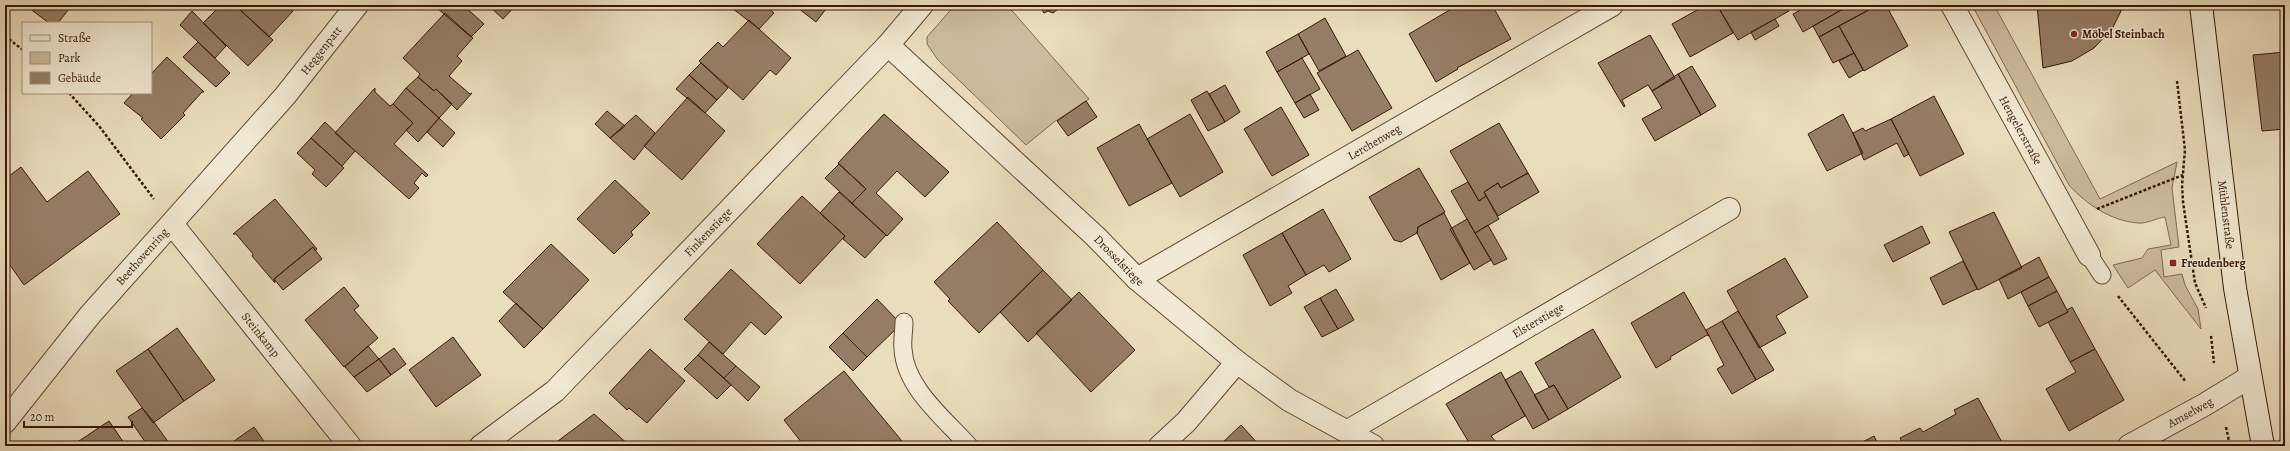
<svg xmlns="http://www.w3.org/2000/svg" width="2290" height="451" viewBox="0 0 2290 451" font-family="Alegreya,serif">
  <rect width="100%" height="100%" fill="#eaddbc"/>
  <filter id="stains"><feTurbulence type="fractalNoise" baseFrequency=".005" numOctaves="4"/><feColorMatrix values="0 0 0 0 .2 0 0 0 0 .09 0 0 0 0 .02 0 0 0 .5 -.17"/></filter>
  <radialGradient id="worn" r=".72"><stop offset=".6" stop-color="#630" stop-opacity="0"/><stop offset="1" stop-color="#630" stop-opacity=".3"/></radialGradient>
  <path fill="#ccbb9e" stroke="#826954" d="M955,5H1007L1089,99L1054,122L1026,145L938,60L927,44V37Z
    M1972,5H1994L2100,199L2177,162L2172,188L2179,247L2161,250L2164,277L2182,274L2185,285L2198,309L2201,329L2155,270L2128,288L2113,265L2142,258L2148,249L2171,245L2165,217C2157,218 2146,224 2138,223C2111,221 2086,204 2069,185Z"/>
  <path fill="#957e66" stroke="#381709" d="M25,5H72L58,23H49Z
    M221,5H235L273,40L248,66L203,23Z
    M235,5H286L293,11L269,37Z
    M440,5H463L484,24L471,37L437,8Z
    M488,5H516L503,19Z
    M728,5H764L774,13L759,29Z
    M794,5H829L816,22Z
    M1039,5H1063L1053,13L1048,11L1044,13Z
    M1458,5H1492L1511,39L1457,68L1458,69L1436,82L1409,34Z
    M1706,5H1717L1733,33L1690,57L1672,24Z
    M1717,5H1786L1789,11L1738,40Z
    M1810,5H1850L1803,32L1793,14Z
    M1850,5L1874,7L1819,37L1813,26Z
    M1878,5H1886L1908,46L1864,71L1839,26Z
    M2037,5H2124L2112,29L2094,48L2072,61L2043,68Z
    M192,11L226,46L215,58L180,25Z
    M445,13L473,38L457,56L462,61L449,76L470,94L472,93L457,110L436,89L434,91L418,77L420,74L403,58Z
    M1325,18L1346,56L1319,71L1298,34Z
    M1775,19L1779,26L1755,40L1751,32Z
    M749,20L791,58L776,75L770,70L743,100L699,61L718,42L723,47Z
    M1839,26L1854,53L1833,63L1819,37Z
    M1298,34L1309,54L1277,72L1266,52Z
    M1650,35L1675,78L1652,91L1648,85L1622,100L1625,106L1624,107L1598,63Z
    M198,42L230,73L216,87L183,57Z
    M1358,50L1392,108L1352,131L1317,73Z
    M2285,52V129L2262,131L2253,55Z
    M1854,53L1863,70L1849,78L1839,61Z
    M167,57L204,92H202L183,113L185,115L161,139L141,119L143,118L124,103L133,93H151V74Z
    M1302,58L1320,89L1295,103L1277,72Z
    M701,63L728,88L717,100L689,75Z
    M1692,66L1716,106L1701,115L1678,74Z
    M1678,74L1701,115L1655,141L1642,119L1662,108L1652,91Z
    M689,75L717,100L705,113L676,89Z
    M418,77L434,91L436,89L452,104L439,118L406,88Z
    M1225,85L1240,112L1225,122L1209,94Z
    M375,88V92L390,106L393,104L413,123L394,144L428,175L426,177L422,173L414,183L419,188L409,199L335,133Z
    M406,88L439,118L418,142L406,130L413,123L393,104Z
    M1207,91L1225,122L1208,131L1191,100Z
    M1310,94L1319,110L1304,118L1295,103Z
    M1934,96L1964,154L1920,176L1891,119Z
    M688,97L725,131L682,180L644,146Z
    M1086,101L1097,117L1068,136L1057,121Z
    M1281,107L1309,155L1272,176L1244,129Z
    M607,111L625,126L610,138L595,124Z
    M884,114L949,172L925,197L897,171L876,193L903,219L887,236L852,203L866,189L838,163Z
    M1190,114L1223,172L1180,197L1147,139Z
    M1843,114L1863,153L1827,171L1808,134Z
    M636,115L655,133L634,160L610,138Z
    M439,118L455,133L443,147L427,132Z
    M1891,119L1909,154L1904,157L1897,143L1864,160L1853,133L1863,128L1865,131Z
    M325,122L355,151L342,166L311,138Z
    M1499,123L1528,173L1501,188L1498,183L1484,192L1486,196L1479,201L1450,151Z
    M1139,124L1172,183L1129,206L1097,148Z
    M311,138L344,168L326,187L312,174L315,170L297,153Z
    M839,164L866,189L852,203L825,178Z
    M21,167L47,202L88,171L120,214L24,285L5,258V179Z
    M1419,168L1445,212L1418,227L1417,233L1401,242L1394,240L1369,197Z
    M1528,173L1539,192L1498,216L1484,192L1498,183L1501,188Z
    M615,180L650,213L631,232L633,235L614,254L577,219Z
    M1468,182L1479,201L1486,196L1499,219L1475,233L1451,191Z
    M839,192L886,235L865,258L843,239L845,236L820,213Z
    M802,196L845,236L800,284L757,244Z
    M275,199L317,249L315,251L313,247L274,279L275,283L252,256L253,254L236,234H233Z
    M1323,209L1351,259L1329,272L1324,265L1306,275L1282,233Z
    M1994,212L2022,268L1978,290L1949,232Z
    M1444,213L1470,263L1441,280L1417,233L1418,227Z
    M1467,219L1491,260L1474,270L1450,229Z
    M997,222L1043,270L979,333L948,301L950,299L934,282Z
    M1488,225L1507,259L1494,265L1475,233Z
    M1922,226L1930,243L1893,262L1884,245Z
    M1282,233L1306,275L1288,286L1292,293L1270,306L1243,255Z
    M551,244L589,280L543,329L503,292Z
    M313,247L322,259L283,290L274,279Z
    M2039,257L2049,277L2008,299L1999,279Z
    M1785,258L1808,297L1776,316L1786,333L1759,348L1727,291Z
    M1963,261L1977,289L1943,305L1930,278Z
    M731,269L782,317L765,335L751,322L723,354L684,319Z
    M1043,270L1072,300L1028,342L1000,312Z
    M2049,277L2057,291L2028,306L2021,292Z
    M344,287L359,306L354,310L378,338L344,367L305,320Z
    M1336,289L1354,320L1338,329L1320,298Z
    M2057,291L2068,312L2039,327L2028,306Z
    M1079,292L1135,350L1091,392L1036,333Z
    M1684,292L1709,336L1707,335L1670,357L1671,359L1656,368L1631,323Z
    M1320,298L1338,329L1322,337L1304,307Z
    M877,299L901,324L867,357L843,333Z
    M516,303L543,329L524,348L499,321Z
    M2072,307L2095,349L2070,362L2048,322L2068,312L2067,310Z
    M1738,311L1774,370L1756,380L1722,321Z
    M1722,321L1756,380L1732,394L1717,369L1724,365L1706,330Z
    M177,328L215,380L184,401L148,349Z
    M1593,329L1621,377L1568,409L1554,385L1549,387L1535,363Z
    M843,333L867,357L853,371L829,347Z
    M453,337L481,375L436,407L409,370Z
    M709,342L736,366L724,378L698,355Z
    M368,346L379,359L354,377L345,367Z
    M394,348L406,364L391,375L379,359Z
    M148,349L184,401L153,423L116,371Z
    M650,349L685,381L647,423L629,408L627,410L609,393Z
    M2095,349L2124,400L2069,431L2046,389L2076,372L2070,362Z
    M698,355L731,385L717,399L684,369Z
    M379,359L391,375L367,392L354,377Z
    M736,366L760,387L748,401L724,378Z
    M844,371L906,446H799L802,443L784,420Z
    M1521,371L1549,420L1533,429L1505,380Z
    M1501,372L1525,416L1491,436L1496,442L1490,446H1471L1446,404Z
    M1554,385L1568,409L1549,420L1534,395Z
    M1978,398L2004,446H1904L1900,438L1920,428L1923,432L1956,414L1954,410Z
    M142,408L154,422L171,446H148L128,417Z
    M594,414L630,446H555L554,444Z
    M109,421L126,446H82L79,441Z
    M1241,425L1260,446H1219Z
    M254,427L266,444L263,446H227Z
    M1874,436L1879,446H1855Z
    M79,441L82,446H71Z"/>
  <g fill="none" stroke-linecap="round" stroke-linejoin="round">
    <g stroke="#644836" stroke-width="19">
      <path id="lane" d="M2089,255L2102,275
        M904,322C904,331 902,340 903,349C905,388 945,419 969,446"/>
    </g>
    <g stroke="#644836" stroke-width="24">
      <g id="street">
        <path id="s1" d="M1952,5L2089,255"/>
        <path id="s2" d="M888,45L1095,236L1137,279L1237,362L1289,400L1373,446"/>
        <path id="s3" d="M172,224L350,446"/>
        <path id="s4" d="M1137,279L1612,5"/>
        <path id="s5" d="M5,422L90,315L285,96L357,5"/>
        <path id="s6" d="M1348,431L1729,209"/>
        <path id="s7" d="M481,446L555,391L888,45L922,5"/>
        <path d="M1160,446L1186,422L1237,362"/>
        <path id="s8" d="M2129,446L2204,405L2250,377"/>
      </g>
    </g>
    <g stroke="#381709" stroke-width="24">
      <g id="secondary">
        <path id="s9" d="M2201,5L2235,288L2263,446"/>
      </g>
    </g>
    <path stroke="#381709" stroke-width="2.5" stroke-dasharray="3 2" stroke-linecap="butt" d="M5,36L23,50
      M2177,81L2185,150L2182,185L2183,202L2195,283L2206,308
      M69,93L99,126L154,199
      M2097,209L2183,175
      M2118,296L2186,382
      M2211,336L2214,363
      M2226,427L2230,446"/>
    <use href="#lane" stroke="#f1e9d3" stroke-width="17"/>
    <use href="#street" stroke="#f1e9d3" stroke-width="22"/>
    <use href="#secondary" stroke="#f1e9d3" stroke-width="22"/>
  </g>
  <g fill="#8f2418" stroke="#f1e9d3" stroke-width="1.5">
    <circle cx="2074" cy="34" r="4"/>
    <rect x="2169" y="259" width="8" height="8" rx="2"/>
  </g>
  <g text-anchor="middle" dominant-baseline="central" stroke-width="3" stroke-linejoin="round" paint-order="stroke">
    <g font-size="12" font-weight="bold" fill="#381709" stroke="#f1e9d3" text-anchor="start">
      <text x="2082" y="34">Möbel Steinbach</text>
      <text x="2181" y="263">Freudenberg</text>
    </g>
    <g font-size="12" fill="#381709" stroke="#f1e9d3">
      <text stroke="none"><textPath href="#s5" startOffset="488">Heggenpatt</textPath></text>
      <text stroke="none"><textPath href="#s1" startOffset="143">Hengelerstraße</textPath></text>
      <text stroke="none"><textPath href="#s4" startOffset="274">Lerchenweg</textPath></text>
      <text stroke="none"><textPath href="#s9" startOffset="211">Mühlenstraße</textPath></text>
      <text stroke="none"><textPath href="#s7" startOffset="313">Finkenstiege</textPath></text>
      <text stroke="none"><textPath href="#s5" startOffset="215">Beethovenring</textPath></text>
      <text stroke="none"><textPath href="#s2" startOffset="316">Drosselstiege</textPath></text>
      <text stroke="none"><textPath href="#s6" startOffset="220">Elsterstiege</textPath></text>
      <text stroke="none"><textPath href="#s3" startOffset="142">Steinkamp</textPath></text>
      <text stroke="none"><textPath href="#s8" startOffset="70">Amselweg</textPath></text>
    </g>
  </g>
  <rect width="2290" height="451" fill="none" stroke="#eaddbc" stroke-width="20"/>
  <rect x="6" y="6" width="2278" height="439" fill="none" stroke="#381709" stroke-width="2"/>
  <rect x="10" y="10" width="2270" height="431" fill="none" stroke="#381709"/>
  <rect x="22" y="22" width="130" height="72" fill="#f1e9d3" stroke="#a79582"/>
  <rect x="30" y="35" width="20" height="6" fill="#f1e9d3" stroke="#a79582"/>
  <text x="58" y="42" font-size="12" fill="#381709">Straße</text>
  <rect x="30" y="52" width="20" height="12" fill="#ccbb9e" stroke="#a79582"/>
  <text x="58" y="62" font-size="12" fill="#381709">Park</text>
  <rect x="30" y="72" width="20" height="12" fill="#957e66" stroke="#a79582"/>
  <text x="58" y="82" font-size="12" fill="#381709">Gebäude</text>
  <path d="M24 421v6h108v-6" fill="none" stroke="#381709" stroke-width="2"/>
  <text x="30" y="421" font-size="12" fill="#381709" stroke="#f1e9d3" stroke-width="3" paint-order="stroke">20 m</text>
  <rect width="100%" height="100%" filter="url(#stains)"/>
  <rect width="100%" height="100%" fill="url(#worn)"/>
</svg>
